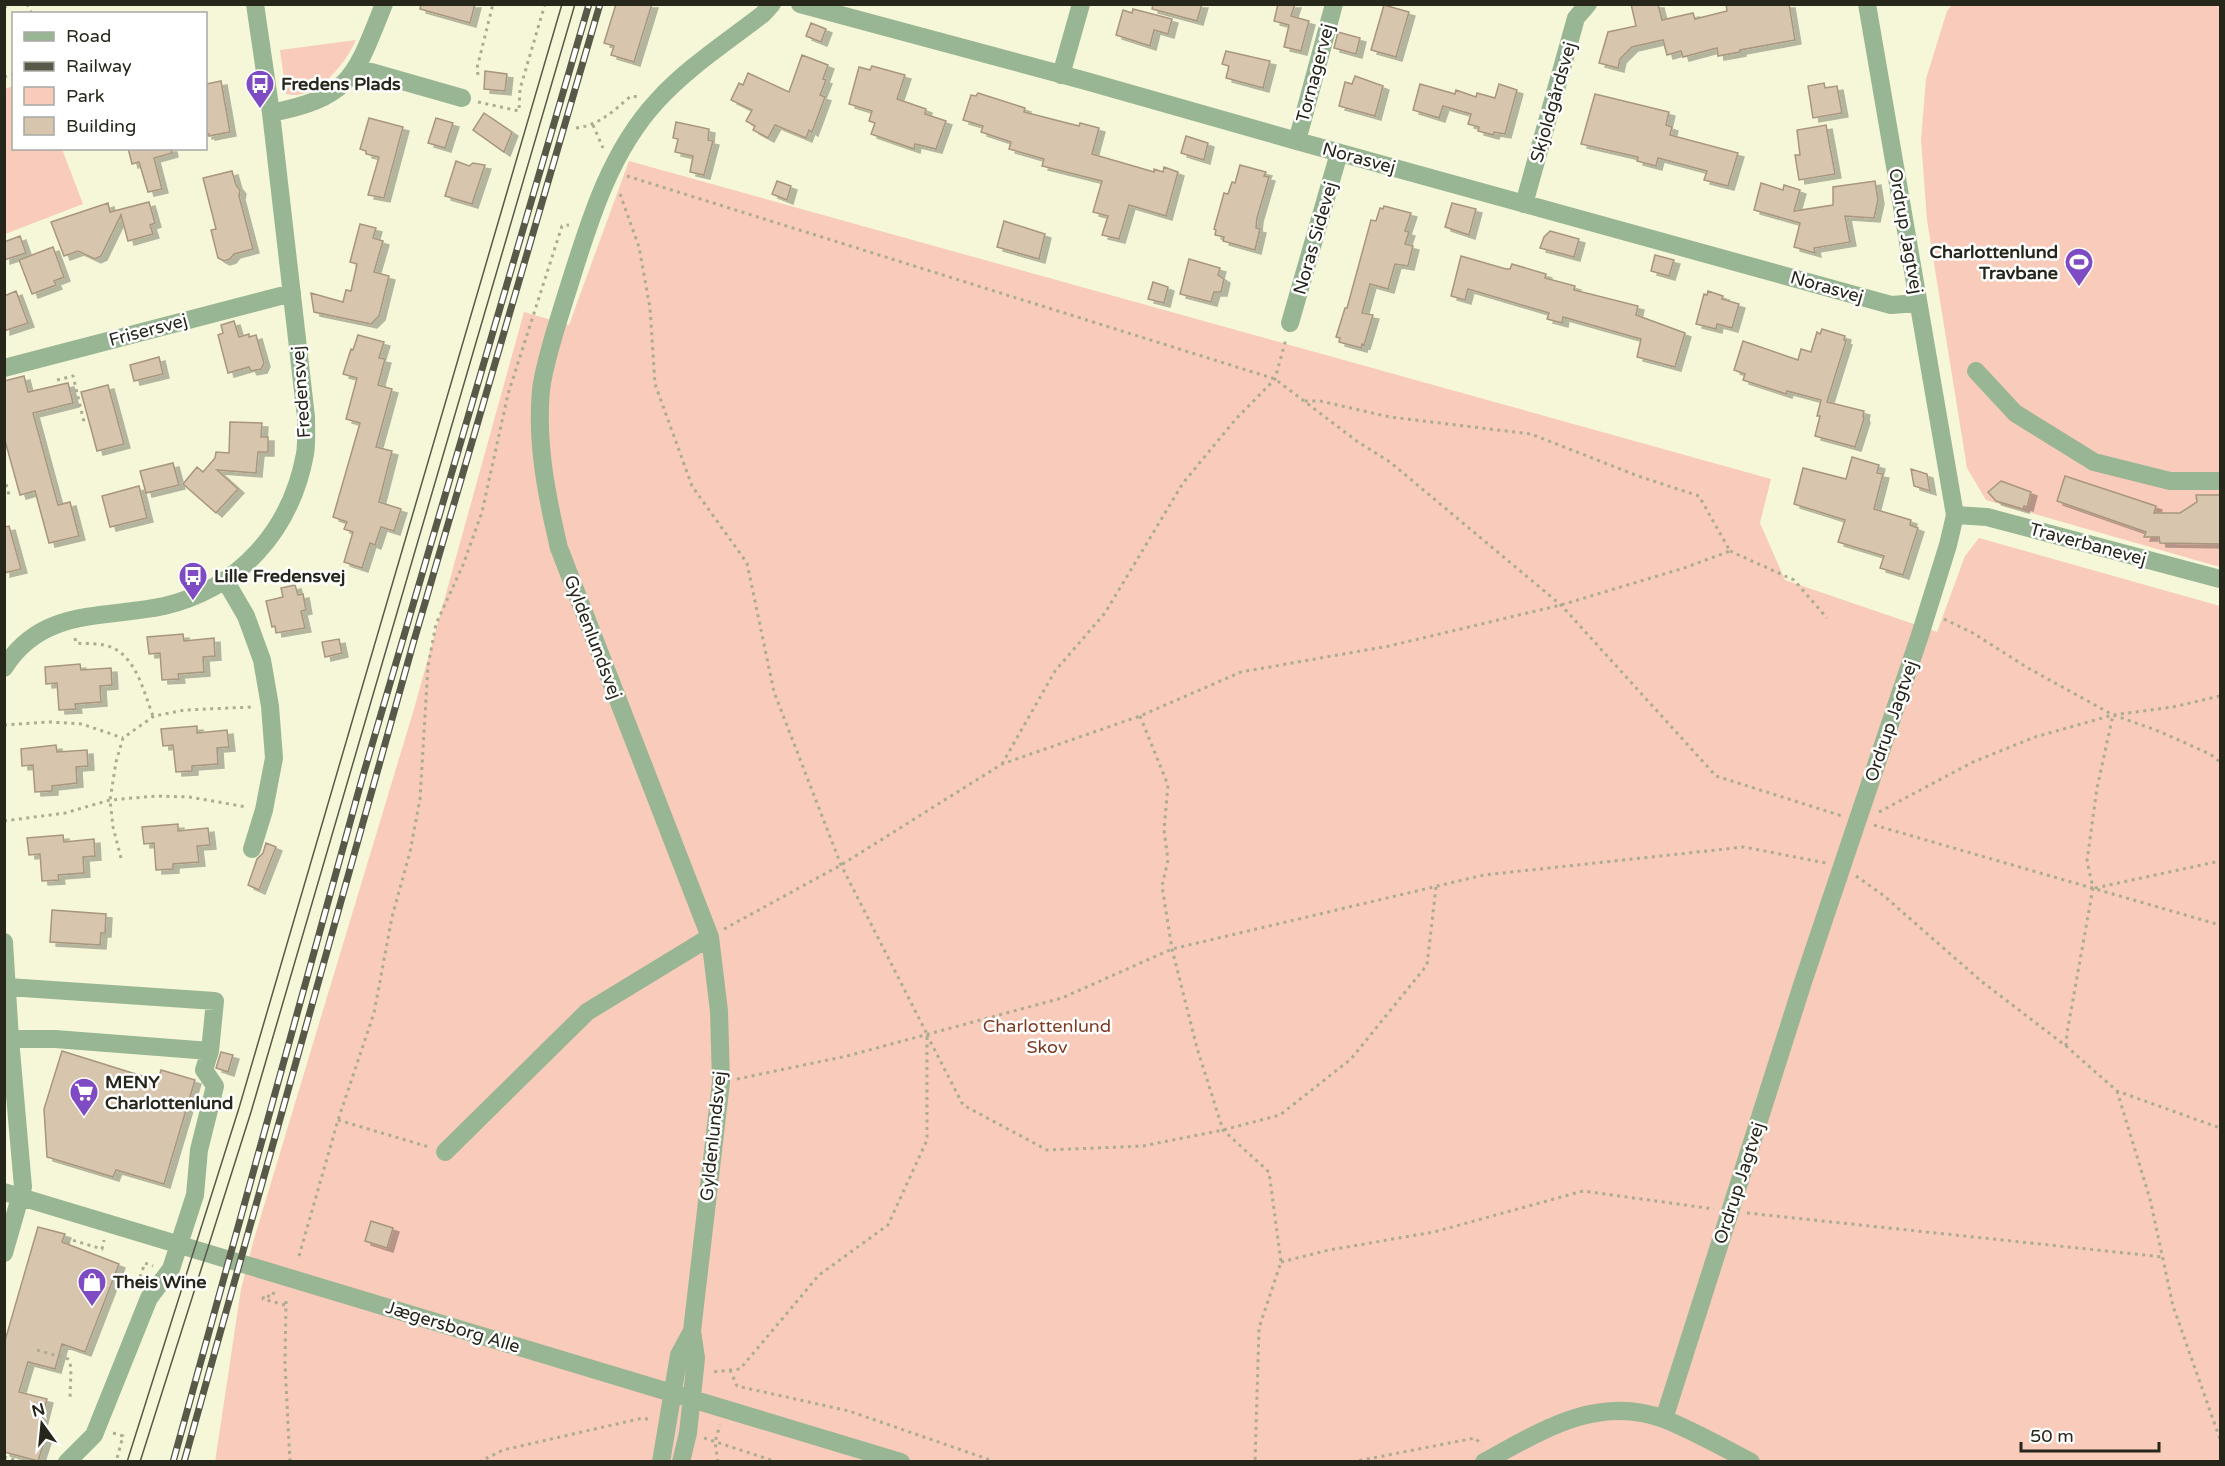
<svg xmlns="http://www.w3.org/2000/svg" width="2225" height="1466" viewBox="0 0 2225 1466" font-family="'Varela Round',sans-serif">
  <defs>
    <filter id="shadow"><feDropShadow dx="6" dy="4" stdDeviation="0" flood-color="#0004"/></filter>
  </defs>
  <rect width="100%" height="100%" fill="#f6f7d9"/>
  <path fill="#f8cbba" d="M1952,5H2220V567L1986,500L1967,468L1927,220L1921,140L1926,79L1947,11Z
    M356,40C346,63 316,102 286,94L280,50Z
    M13,86L14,148L62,149L83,204L5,234V89Z
    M629,161L1771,479L1760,523L1785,580L1937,632L1965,556L1979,538L2220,606V1461L215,1462L241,1289L254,1239L414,709L524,312L569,325Z"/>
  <path fill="#d7c5ad" stroke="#a8967f" stroke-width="1.5" filter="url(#shadow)" d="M421,4H475L470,23L420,9Z
    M616,4H652L634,62L611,55L614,46L604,43Z
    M1153,4H1202L1197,21L1152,9Z
    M1278,4H1295L1291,16L1309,21L1301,51L1284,47L1289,25L1274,21Z
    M1631,4H1658L1662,20L1693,13L1695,19L1727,11L1726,4H1789L1795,40L1740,50V52L1718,56L1717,48L1683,57L1681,51L1667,55L1663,40L1632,47L1620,59L1618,68L1599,63L1608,32L1636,26Z
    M1384,5L1409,12L1396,57L1371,50Z
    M1133,9L1172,19L1168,34L1154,30L1150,46L1116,35L1123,10L1132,13Z
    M811,23L826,29L821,42L806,36Z
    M1338,32L1360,38L1356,54L1334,48Z
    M1226,51L1270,61L1263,88L1226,78L1229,66L1222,64Z
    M802,55L828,65L823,79L826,80L820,95L825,97L812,132L809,130L806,138L775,125L768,138L753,130L755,126L746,121L752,110L731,100L739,83L743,85L748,73L789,92Z
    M872,66L905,75L897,99L926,109L925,114L946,121L936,149L915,144L914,149L871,134L875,123L869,121L872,111L849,104L859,67L870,70Z
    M485,71L507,74L505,91L484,89Z
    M1355,76L1383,86L1375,116L1339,106L1345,82L1352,84Z
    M221,81L230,132L209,136V134L206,135V84Z
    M1824,83L1825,88L1837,86L1842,113L1813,118L1808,86Z
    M1420,84L1455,94L1456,90L1476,97L1477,93L1495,98L1499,84L1517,90L1505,134L1494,132L1493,135L1478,131L1479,127L1468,124L1471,114L1443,106L1439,118L1413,110Z
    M978,93L1025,108L1024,112L1079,126L1080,123L1099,128L1092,154L1154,172V169L1163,172L1164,167L1178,172L1166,216L1129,205L1119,239L1102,235L1108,216L1093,212L1102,181L1042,166L1044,159L1009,149L1011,142L981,132L983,126L963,120L971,95L976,96Z
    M1595,94L1669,112L1666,125L1672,127L1670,135L1738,153L1728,186L1704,180L1707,171L1658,158L1656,166L1637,161L1638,157L1581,144Z
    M484,113L512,132L504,152L473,130Z
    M369,118L403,127L384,198L368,195L379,157L366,154V151L360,149Z
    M436,118L453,123L445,148L428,143Z
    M676,122L709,129L708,140L713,141L704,175L690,172L693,156L675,152L678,139L673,138Z
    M1826,125L1835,174L1799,180L1795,155H1800L1797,130Z
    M1186,136L1208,143L1204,160L1181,153Z
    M128,148H171L172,153L154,158L162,189L148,192L139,162L132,164Z
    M456,161L469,166L473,163L485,165L472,204L445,196Z
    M1240,165L1266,172L1264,176L1269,177L1257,218L1256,228L1260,229L1255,250L1223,241L1224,237L1215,235L1216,230L1214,229L1224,193L1228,194L1232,182L1235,183Z
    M232,171L236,185L240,190L239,196L253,249L234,254L230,259L224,261L218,258L211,230L216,229L203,178Z
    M777,181L791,186L787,200L772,194Z
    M1875,181L1878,200L1874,218L1845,216L1850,242L1814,248L1815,253L1794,247L1800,223L1754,210L1761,183L1783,190L1784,185L1800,190L1794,211L1833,205V187Z
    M149,202L155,223L150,225L153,234L128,241L121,215L101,256L95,259L78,251L64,256L51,222L108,203L110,212Z
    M1452,203L1476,209L1469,235L1445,227Z
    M1384,206L1411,213L1405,231L1409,232L1405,244L1413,246L1408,266L1395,264L1388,289L1370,284L1362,313L1373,315L1364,345L1362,344L1361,348L1339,342L1340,338L1336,337L1345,308H1347L1371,220L1376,221L1380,208L1383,209Z
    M1004,221L1045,234L1039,259L997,247Z
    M360,224L376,228L373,238L383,241L374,272L389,276L379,316L371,324L314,312L311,293L343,302L346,290L351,291L357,264L350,262Z
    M1550,231L1579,239L1574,257L1540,248L1544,237Z
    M20,236L26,253L4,260V242Z
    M53,247L64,277L54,281L56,285L32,294L19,260Z
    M1655,255L1674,260L1669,276L1651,271Z
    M1461,256L1506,269H1510L1512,264L1546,274L1545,278L1575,286L1574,290L1638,306L1636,315L1685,333L1675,367L1637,357L1641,339L1563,317L1562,323L1547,319L1549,313L1468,289L1465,300L1451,296Z
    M1189,259L1220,268L1218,275L1224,279L1221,292H1214L1211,302L1180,294Z
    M1153,282L1168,287L1164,303L1148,299Z
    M16,291L28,323L4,331V296Z
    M1708,291L1723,296L1722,299L1739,304L1732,328L1717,324L1716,329L1696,324L1704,294L1707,295Z
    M234,321L239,337L249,334V337L256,335L264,363L261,369L251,371L249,367L228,373L218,335L223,333L221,325Z
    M1822,329L1845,336L1844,340L1846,341L1827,402L1864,411L1863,416L1864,419L1855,447L1815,436L1820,416H1817L1821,400L1787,391L1786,394L1743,380L1745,374L1734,370L1743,341L1798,360L1801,349L1811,352L1817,332L1820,334Z
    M358,335L384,342L379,358L385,359L378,385L392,389L376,447L392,451L379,502L401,509L394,531L381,527L375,545L370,543L362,568L344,562L353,532L344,529L347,522L333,517L360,423L346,419L357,378L343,374L351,349L353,350Z
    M159,357L163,374L134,381L130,365Z
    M24,376L28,392L68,383L73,403L33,413L58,505L70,502L79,536L49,543L35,491L20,495L4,437V381Z
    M108,385L124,444L97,451L81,392Z
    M230,422L262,423L261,437H268V452H258L256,473L217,470L238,489L216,513L183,484L197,467L203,472L215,458L216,452L229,453Z
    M1852,457L1879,465L1877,473L1883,474L1874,509L1911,520L1910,525L1918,528L1903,575L1880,568L1884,556L1838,542L1845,520L1794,504L1803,468L1846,479Z
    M173,463L179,485L146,493L140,471Z
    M1911,469L1927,474L1930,491L1914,486Z
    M2065,476L2156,506L2154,513H2180L2197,502L2196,495H2220V544L2160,543L2159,537H2144L2146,532L2057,501Z
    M2001,481L2031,492L2027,507L2024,506L2023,509L1996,501L1988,492Z
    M139,486L147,518L110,527L102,496Z
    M9,526L21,569L4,573V527Z
    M295,585L298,595L303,594L306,610L301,611L305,628L276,633L275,626L272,627L266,601L283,597L281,588Z
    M183,634L184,641L214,638L215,656L203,657L204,672L178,674L179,679L162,680L160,653L149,654L147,637Z
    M339,639L342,653L325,657L322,642Z
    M80,664L81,670L111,668L112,685L100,686L101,702L75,704L76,709L59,710L57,683L46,684L45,667Z
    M197,726V733L227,730L229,747L217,748L218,764L192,766V771L176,772L173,745L163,746L161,729Z
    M56,745L57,752L87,750L88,766L76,767L77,783L52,786V791L35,792L33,765L22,766L21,749Z
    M178,824V831L208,828L210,845L197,846L199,862L173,864V869L156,870L154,843L144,844L142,827Z
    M63,835L64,842L94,839L95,856L83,857L84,873L58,875L59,880L42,881L40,854L29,855L27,838Z
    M266,843L276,847L259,890L248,885L257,859L263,853Z
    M52,910L106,914L105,933H101L100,945L50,942Z
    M62,1051L158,1081L161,1070L195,1080L164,1184L116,1170L113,1177L47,1157L44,1109Z
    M221,1052L233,1055L228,1072L216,1068Z
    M371,1221L393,1228L387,1248L365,1241Z
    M38,1227L65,1234L62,1242L119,1264L85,1352L62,1344L55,1369L28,1362L19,1392L47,1399L38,1434L46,1436L38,1461L4,1452V1344Z"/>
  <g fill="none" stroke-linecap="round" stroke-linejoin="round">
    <path stroke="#acac95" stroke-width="3" stroke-dasharray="3 4.5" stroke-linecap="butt" d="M27,4L32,14
      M4,8L10,4
      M478,75L477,68L493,4
      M4,77L14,74
      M4,79V80
      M478,102L519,111L520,89L545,4
      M593,125L603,148
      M576,128C600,125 613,111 631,96L638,97
      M627,176L1275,379L1358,442L1390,462L1561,605L1716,776L1842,816
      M620,194L639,247L650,308L655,384L692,486L747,563L774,692L841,865L927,1034V1140L888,1225L819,1275L740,1369L712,1372
      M57,380L73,376L84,422
      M4,477L9,495
      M1730,551L1794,580L1827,618
      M1944,619L1973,633L2028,668L2113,715L2173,707L2220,696
      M75,638L76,643C85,644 95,643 104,645C135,651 143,690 153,716
      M1140,716L1168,785L1164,830L1168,860L1162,886L1172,949L1197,1048L1223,1130L1269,1172L1281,1262L1259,1328L1255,1462
      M4,725L50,722L82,724L123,738
      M1002,764L1055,671L1105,613L1183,483L1235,420L1275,379L1286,339
      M1879,812L1973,762L2035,737L2113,715L2156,730L2210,754L2220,762
      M4,821L65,813L110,800L156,796L189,797L247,807
      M1874,825L2220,925
      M121,858L113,827L110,800L116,762L123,738L154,716L185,710L252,707
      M1856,876L1883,895L1981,981L2066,1046L2117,1091L2220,1128
      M2095,888L2220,861
      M724,929L841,865L1002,764L1140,716L1241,672L1389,646L1561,605L1684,568L1730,551L1699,496L1638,476L1531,434L1390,417L1320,401H1304
      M927,1035L963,1105L1047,1150L1143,1146L1223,1130L1280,1115L1351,1059L1427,965L1436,887
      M2066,1046L2067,1033L2093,888L2087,861L2097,788L2113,715
      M737,1079L847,1056L1062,998L1172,949L1484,875L1744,847L1826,863
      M2117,1091L2150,1199L2173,1306L2220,1439
      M338,1120L429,1147
      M1747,1213L2163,1257
      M67,1244L72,1240L102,1249L104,1240
      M299,1256L338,1120L374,1013L392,917L410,852L420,799L428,666L436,624L463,565L482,512L508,394L562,226L569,225
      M1281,1262L1329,1250L1434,1232L1583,1191L1714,1209
      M140,1277L145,1263L153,1266
      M274,1292L272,1297L264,1295L263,1299L285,1305
      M286,1301L285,1364L290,1462
      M37,1350L68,1359L71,1367L70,1399
      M730,1370L737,1386L849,1411L996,1462
      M113,1433L123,1436L116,1462
      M704,1438L777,1462
      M4,1457L24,1462
      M479,1462L503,1450L643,1418L651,1420
      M718,1462L715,1442L720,1425
      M1352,1462L1475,1438L1482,1445"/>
    <path stroke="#98b693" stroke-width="18" d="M800,4L1086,81L1297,141L1891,305L1918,303
      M357,68L462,98
      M1061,75L1081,4
      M271,113C352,97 355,76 384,4
      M1297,141L1334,4
      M1524,204L1576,18L1588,4
      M1290,323L1339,153
      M4,368L292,293
      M1976,371L2015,413L2094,462L2170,481H2220
      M1955,515L1987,517L2220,579
      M225,580L246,616L262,660L270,706L274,758L264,810L252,849
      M4,668C42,607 104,619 164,606C240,588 291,530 305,454C307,442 306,429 306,417L271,113L255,4
      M4,942L10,1039L23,1187L4,1253
      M8,987L215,1001L210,1051L55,1039H10
      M445,1152L587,1012L710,937
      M4,1192L901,1462
      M1664,1419L1803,982L1920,635L1948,545L1955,515L1867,4
      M67,1462L94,1435L149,1298L171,1269L195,1195L199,1150L215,1086L204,1070L210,1051
      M661,1462L679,1355L692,1331
      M681,1462L688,1433L695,1368L696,1358L692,1331L721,1082L719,1011L710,937L559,548C547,497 536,444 541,390C544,364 556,328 564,302C586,233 606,156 657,101C688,67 727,42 763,14L772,4
      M1484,1462C1541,1431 1598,1394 1664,1419C1694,1431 1722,1447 1751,1462"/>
    <path stroke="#585949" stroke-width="1.5" d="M127,1462L239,1108L562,4
      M140,1462L251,1112L575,4"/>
    <g stroke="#585949" stroke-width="7">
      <path id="rail" d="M173,1462L362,779L589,4
        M184,1462L413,644L600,4"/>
    </g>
    <use href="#rail" stroke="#fff" stroke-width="4.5" stroke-dasharray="14" stroke-linecap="butt"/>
  </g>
  <defs>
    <g id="bus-pin" transform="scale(1.5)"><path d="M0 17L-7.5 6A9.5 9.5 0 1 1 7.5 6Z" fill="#7f4bc3" stroke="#fff"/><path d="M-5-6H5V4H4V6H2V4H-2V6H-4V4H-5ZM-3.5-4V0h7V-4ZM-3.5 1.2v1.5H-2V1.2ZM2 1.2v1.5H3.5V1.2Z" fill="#fff"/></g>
    <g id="stadium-pin" transform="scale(1.5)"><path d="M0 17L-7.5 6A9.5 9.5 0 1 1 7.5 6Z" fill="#7f4bc3" stroke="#fff"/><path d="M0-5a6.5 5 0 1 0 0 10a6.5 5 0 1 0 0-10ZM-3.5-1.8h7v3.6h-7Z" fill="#fff"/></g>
    <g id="supermarket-pin" transform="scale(1.5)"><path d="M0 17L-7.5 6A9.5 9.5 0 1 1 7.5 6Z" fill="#7f4bc3" stroke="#fff"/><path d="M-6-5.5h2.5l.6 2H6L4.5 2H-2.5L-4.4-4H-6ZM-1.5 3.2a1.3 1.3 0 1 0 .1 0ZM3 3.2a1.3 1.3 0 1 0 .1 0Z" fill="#fff"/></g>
    <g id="shop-pin" transform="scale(1.5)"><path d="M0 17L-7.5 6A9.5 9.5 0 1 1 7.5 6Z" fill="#7f4bc3" stroke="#fff"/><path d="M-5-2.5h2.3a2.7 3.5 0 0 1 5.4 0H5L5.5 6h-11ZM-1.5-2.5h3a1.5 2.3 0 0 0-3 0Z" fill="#fff"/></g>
  </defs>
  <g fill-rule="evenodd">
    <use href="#bus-pin" x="260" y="84"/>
    <use href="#stadium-pin" x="2079" y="262"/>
    <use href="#bus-pin" x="193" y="576"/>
    <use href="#supermarket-pin" x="84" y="1092"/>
    <use href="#shop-pin" x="92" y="1282"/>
  </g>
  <g text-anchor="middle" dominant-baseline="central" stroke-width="5" stroke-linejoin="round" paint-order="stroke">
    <g font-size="18" fill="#26261b" stroke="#fff">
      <text transform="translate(1315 73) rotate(-75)">Tornagervej</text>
      <text transform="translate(1553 102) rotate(-74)">Skjoldgårdsvej</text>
      <text transform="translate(1359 158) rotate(15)">Norasvej</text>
      <text transform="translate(1906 231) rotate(80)">Ordrup Jagtvej</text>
      <text transform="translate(1315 238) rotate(-74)">Noras Sidevej</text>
      <text transform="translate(1827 287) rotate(16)">Norasvej</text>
      <text transform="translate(148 330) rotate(-15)">Frisersvej</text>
      <text transform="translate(301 392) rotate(-94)">Fredensvej</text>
      <text transform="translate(2088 544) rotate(15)">Traverbanevej</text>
      <text transform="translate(593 637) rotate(69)">Gyldenlundsvej</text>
      <text transform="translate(1891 721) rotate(-71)">Ordrup Jagtvej</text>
      <text transform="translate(713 1136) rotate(-84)">Gyldenlundsvej</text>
      <text transform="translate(1739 1183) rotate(-72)">Ordrup Jagtvej</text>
      <text transform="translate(453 1327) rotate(17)">Jægersborg Alle</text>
    </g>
    <g font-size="18" font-weight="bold" fill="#26261b" stroke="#fff" text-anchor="start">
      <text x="281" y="84">Fredens Plads</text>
      <text x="2058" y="252" text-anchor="end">Charlottenlund<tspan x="2058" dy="21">Travbane</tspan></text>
      <text x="214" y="576">Lille Fredensvej</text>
      <text x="105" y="1082">MENY<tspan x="105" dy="21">Charlottenlund</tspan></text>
      <text x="113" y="1282">Theis Wine</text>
    </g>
    <g font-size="18" fill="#7d3b21" stroke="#fff">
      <text x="1047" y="1026">Charlottenlund<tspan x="1047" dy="21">Skov</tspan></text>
    </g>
  </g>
  <rect width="2225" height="1466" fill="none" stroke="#26261b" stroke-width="12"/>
  <rect x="12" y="12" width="195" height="138" fill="#ffffff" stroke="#a8a8a4" stroke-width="1.5"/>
  <rect x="24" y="32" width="30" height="9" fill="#98b693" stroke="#a8a8a4" stroke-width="1.5"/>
  <text x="66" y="42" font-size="18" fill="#26261b">Road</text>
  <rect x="24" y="62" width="30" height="9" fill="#585949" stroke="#a8a8a4" stroke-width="1.5"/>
  <text x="66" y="72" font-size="18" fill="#26261b">Railway</text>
  <rect x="24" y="87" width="30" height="18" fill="#f8cbba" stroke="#a8a8a4" stroke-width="1.5"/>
  <text x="66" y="102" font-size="18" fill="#26261b">Park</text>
  <rect x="24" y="117" width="30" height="18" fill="#d7c5ad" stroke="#a8a8a4" stroke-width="1.5"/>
  <text x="66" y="132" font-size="18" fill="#26261b">Building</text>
  <g transform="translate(42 1424) rotate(345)" stroke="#ffffff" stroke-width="4.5" paint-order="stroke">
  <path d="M0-4.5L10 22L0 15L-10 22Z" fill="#26261b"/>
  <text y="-9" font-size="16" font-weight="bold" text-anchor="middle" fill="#26261b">N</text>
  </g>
  <path d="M2021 1442v9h138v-9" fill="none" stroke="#26261b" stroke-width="3"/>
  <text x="2030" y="1442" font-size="18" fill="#26261b" stroke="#ffffff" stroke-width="4.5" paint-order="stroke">50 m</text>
</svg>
